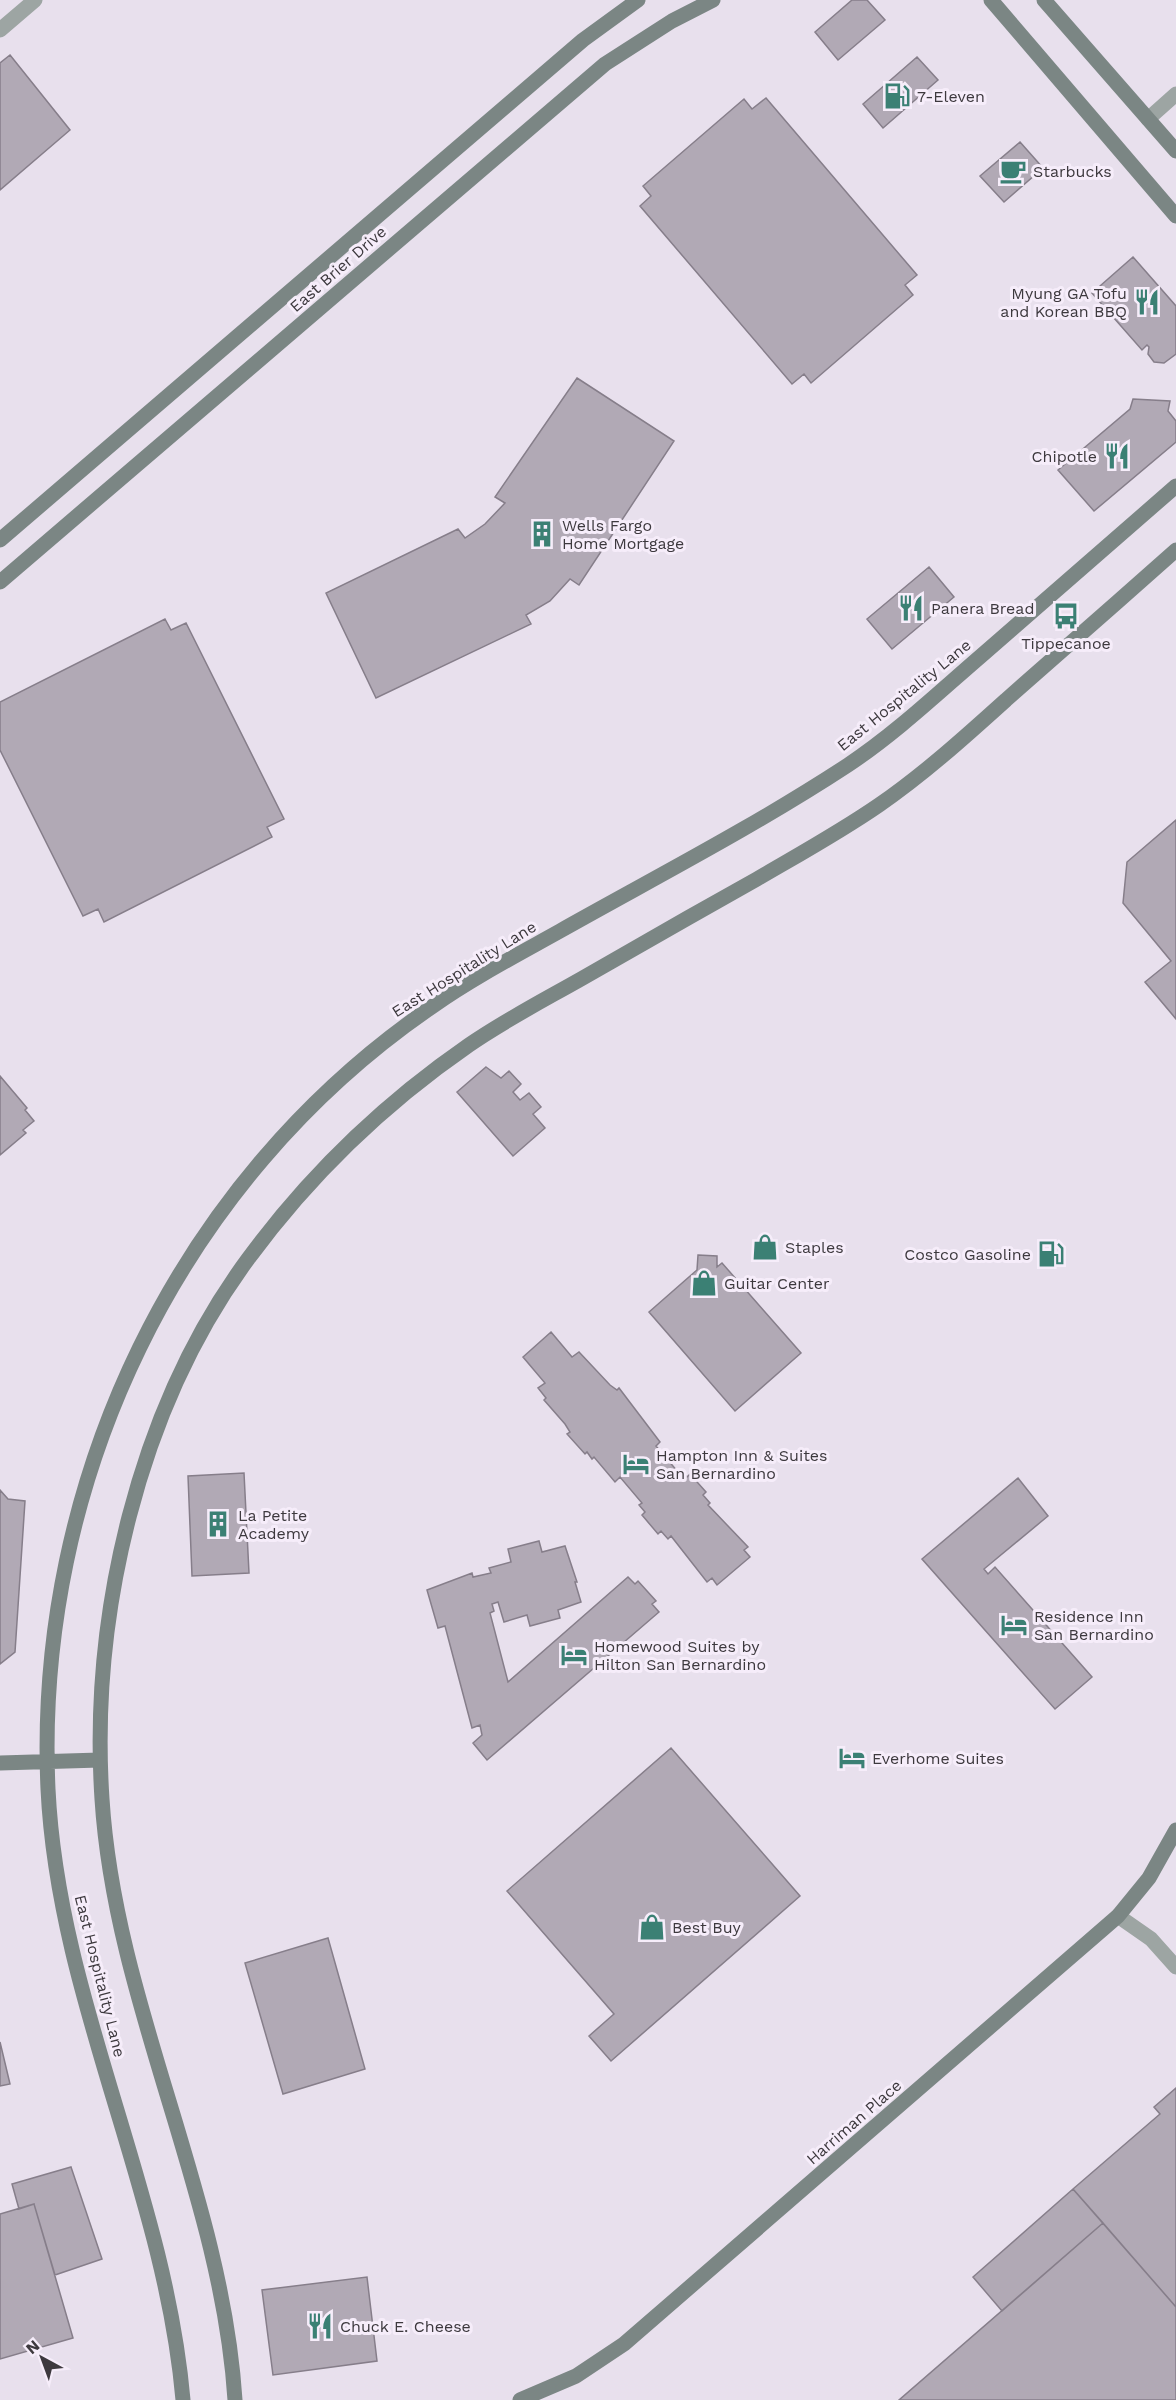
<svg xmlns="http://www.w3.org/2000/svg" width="1176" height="2400" viewBox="0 0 1176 2400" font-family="'Work Sans',sans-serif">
  <rect width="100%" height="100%" fill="#e8e0ed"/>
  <path fill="#b1a9b5" stroke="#867e8a" stroke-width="1.5" d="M852,0H867L885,20L838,60L815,32Z
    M10,55L70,130L0,190V63Z
    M917,57L938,80L883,128L863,104Z
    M766,98L917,275L905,285L913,295L811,383L804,374L792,384L640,206L651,196L643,186L744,99L752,109Z
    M1020,142L1043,168L1004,202L980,176Z
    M1133,257L1176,306V354L1164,363L1154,362L1148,354L1149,347L1147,345L1142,350L1092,293Z
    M577,378L674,441L579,585L570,579L550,601L526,615L531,624L376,698L326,593L458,529L465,538L485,524L505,503L495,497Z
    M1133,399L1170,401L1168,411L1176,421V442L1094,511L1058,470L1130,409Z
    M929,567L954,597L892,649L867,619Z
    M165,619L171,630L186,623L284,819L267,827L272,837L104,922L98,909L83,916L0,750V702Z
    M1176,820V1019L1145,982L1171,961L1123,903L1127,862Z
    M486,1067L501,1078L509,1071L521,1084L513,1092L520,1100L529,1093L541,1107L533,1114L545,1128L513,1156L457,1092Z
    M0,1076L27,1108L25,1110L34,1121L23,1130L26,1133L0,1155Z
    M698,1255L717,1256V1267L722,1263L801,1353L735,1411L649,1312L697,1270Z
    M551,1332L572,1357L579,1352L610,1385L617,1390L619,1388L660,1442L656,1446L678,1472L680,1470L687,1477L690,1474L706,1492L703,1495L710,1503L708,1505L748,1547L744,1550L750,1557L717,1585L712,1578L707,1582L671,1536L668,1539L661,1531L658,1534L642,1515L645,1512L639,1505L642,1503L620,1477L615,1482L594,1457L592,1459L587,1452L585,1454L567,1434L570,1432L565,1424L544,1400L546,1398L538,1388L545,1383L523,1357Z
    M244,1473L249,1573L192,1576L188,1476Z
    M1018,1478L1048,1516L984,1569L988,1574L995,1567L1092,1677L1055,1709L922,1559Z
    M0,1490L8,1499L25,1501L15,1652L0,1664Z
    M539,1541L542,1552L565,1546L577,1582H575L581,1602L558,1610L560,1618L530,1626L527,1615L504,1622L498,1602L492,1604L494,1611L490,1613L508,1682L628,1577L635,1584L638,1581L656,1601L652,1604L659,1612L487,1760L473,1743L482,1735L480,1725L472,1728L445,1626L438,1628L427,1590L472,1573L473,1577L491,1573L489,1568L511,1562L508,1549Z
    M671,1748L800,1896L611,2061L589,2036L614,2014L507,1891Z
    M328,1938L365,2069L283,2094L245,1963Z
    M0,2042L10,2084L0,2086Z
    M1176,2088V2307L1073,2189L1160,2114L1154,2107Z
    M71,2167L102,2259L55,2275L34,2204L19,2209L12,2184Z
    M1073,2189L1103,2223L1002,2311L973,2277Z
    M34,2204L73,2338L0,2359V2214Z
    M1103,2223L1176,2307V2400H899Z
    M367,2277L377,2361L273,2375L262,2290Z"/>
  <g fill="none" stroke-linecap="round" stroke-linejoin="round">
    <path stroke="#9da5a3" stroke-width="15" d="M0,30L35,0
      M1148,119L1176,94
      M1118,1916L1151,1939L1176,1967"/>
    <path stroke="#7b8684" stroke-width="15" d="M991,0L1176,216
      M1044,0L1176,151
      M0,540L583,40L638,0
      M0,582L605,64L672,21L713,0
      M0,1763L100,1760
      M183,2400C165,2191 58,2000 48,1789C34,1482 178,1180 433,1006C473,978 517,955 560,931C656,877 755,826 848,765C896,733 938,693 981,656C1046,600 1111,543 1176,486
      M235,2400C222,2194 115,2005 102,1799C90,1616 138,1408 248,1259C309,1176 385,1103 469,1045C505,1020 544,1000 581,979C640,945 698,912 757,879C798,855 840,832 879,805C924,774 966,736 1007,699C1063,650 1120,600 1176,550
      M520,2400L576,2376L624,2344L1118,1916L1149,1878L1176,1830"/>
  </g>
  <defs>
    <g id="fuel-bare" transform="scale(2.07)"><path d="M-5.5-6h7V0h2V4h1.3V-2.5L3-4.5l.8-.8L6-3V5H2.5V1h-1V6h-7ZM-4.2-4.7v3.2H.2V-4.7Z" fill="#3b8074" stroke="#f6edfa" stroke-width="2.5" paint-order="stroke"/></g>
    <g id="cafe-bare" transform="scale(2.07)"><path d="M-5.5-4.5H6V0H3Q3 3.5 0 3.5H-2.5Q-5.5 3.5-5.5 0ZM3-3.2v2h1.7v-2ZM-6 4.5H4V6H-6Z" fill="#3b8074" stroke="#f6edfa" stroke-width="2.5" paint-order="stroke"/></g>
    <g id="restaurant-bare" transform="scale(2.07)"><path d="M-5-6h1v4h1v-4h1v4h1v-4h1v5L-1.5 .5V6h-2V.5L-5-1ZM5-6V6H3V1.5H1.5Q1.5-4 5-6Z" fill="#3b8074" stroke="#f6edfa" stroke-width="2.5" paint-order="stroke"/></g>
    <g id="building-bare" transform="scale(2.07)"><path d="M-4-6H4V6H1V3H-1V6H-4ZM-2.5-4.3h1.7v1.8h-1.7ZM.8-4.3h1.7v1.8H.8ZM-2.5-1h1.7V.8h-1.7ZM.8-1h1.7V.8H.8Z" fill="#3b8074" stroke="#f6edfa" stroke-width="2.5" paint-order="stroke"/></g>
    <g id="bus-bare" transform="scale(2.07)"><path d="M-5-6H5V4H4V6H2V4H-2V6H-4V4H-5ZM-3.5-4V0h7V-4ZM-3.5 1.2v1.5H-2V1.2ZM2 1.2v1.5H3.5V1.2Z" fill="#3b8074" stroke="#f6edfa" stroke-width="2.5" paint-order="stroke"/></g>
    <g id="shop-bare" transform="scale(2.07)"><path d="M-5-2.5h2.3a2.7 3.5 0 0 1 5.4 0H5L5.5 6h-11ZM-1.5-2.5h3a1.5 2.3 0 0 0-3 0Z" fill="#3b8074" stroke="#f6edfa" stroke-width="2.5" paint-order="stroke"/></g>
    <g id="hotel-bare" transform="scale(2.07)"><path d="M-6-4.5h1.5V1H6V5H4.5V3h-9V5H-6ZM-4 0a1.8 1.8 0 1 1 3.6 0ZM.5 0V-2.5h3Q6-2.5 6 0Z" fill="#3b8074" stroke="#f6edfa" stroke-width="2.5" paint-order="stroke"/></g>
  </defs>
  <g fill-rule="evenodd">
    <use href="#fuel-bare" x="897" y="96"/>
    <use href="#cafe-bare" x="1013" y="171"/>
    <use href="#restaurant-bare" x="1147" y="302"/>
    <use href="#restaurant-bare" x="1117" y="456"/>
    <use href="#building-bare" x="542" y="534"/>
    <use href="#restaurant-bare" x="911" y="608"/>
    <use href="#bus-bare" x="1066" y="616"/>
    <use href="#shop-bare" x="765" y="1247"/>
    <use href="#fuel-bare" x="1051" y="1254"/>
    <use href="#shop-bare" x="704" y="1283"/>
    <use href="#hotel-bare" x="636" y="1464"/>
    <use href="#building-bare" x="218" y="1524"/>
    <use href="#hotel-bare" x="1014" y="1625"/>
    <use href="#hotel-bare" x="574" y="1655"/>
    <use href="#hotel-bare" x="852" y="1758"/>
    <use href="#shop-bare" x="652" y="1927"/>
    <use href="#restaurant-bare" x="320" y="2326"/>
  </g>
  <g text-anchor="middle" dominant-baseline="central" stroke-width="6" stroke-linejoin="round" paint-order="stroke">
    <g font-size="16" fill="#3d393e" stroke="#f6edfa" text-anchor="start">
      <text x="917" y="96">7-Eleven</text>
      <text x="1033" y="171">Starbucks</text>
      <text x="1127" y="293" text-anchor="end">Myung GA Tofu<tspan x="1127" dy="18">and Korean BBQ</tspan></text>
      <text x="1097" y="456" text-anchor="end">Chipotle</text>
      <text x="562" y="525">Wells Fargo<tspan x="562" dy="18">Home Mortgage</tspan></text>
      <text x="931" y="608">Panera Bread</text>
      <text x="1066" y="643" text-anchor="middle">Tippecanoe</text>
      <text x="785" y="1247">Staples</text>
      <text x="1031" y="1254" text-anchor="end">Costco Gasoline</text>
      <text x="724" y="1283">Guitar Center</text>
      <text x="656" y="1455">Hampton Inn &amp; Suites<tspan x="656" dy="18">San Bernardino</tspan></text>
      <text x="238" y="1515">La Petite<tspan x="238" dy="18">Academy</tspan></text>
      <text x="1034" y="1616">Residence Inn<tspan x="1034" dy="18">San Bernardino</tspan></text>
      <text x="594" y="1646">Homewood Suites by<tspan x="594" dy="18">Hilton San Bernardino</tspan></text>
      <text x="872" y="1758">Everhome Suites</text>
      <text x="672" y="1927">Best Buy</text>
      <text x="340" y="2326">Chuck E. Cheese</text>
    </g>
    <g font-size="16" fill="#3d393e" stroke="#f6edfa">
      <text transform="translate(338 269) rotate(-41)">East Brier Drive</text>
      <text transform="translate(904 695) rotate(-39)">East Hospitality Lane</text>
      <text transform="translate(464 969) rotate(-32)">East Hospitality Lane</text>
      <text transform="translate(100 1976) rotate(76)">East Hospitality Lane</text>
      <text transform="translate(854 2122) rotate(-41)">Harriman Place</text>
    </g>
  </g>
  <g transform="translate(42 2358) rotate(319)" stroke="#f6edfa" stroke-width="4.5" paint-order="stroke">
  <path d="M0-4.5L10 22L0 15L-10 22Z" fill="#3d393e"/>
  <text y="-9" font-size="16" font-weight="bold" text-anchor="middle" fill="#3d393e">N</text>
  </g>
</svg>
